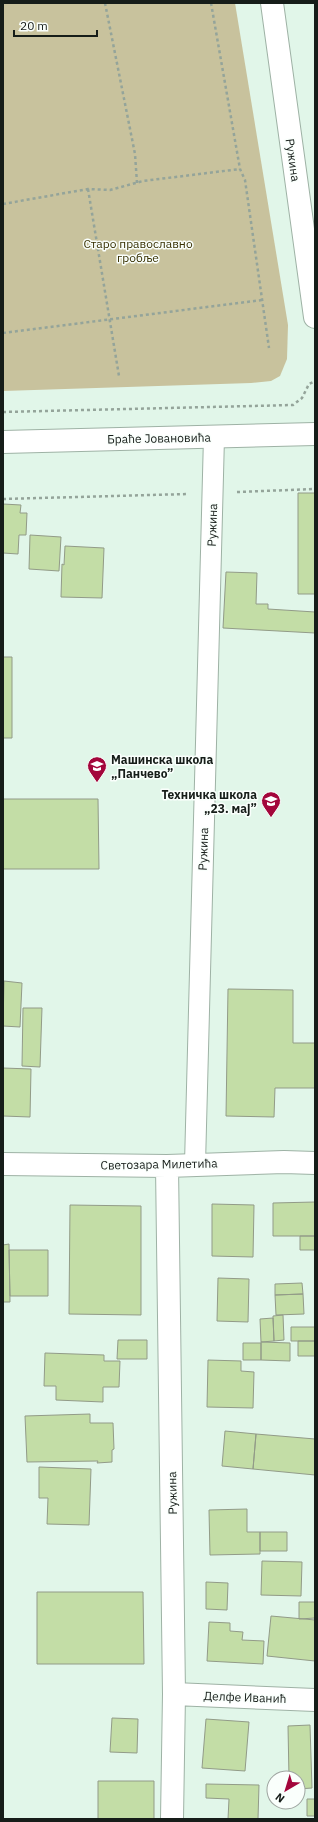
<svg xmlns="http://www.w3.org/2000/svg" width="318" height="1822" viewBox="0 0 318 1822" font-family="'IBM Plex Sans',sans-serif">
  <rect width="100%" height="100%" fill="#e1f6e9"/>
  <path fill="#c8c29d" d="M3,3H235L288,325L287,359L280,376L271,381L251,383L3,391Z"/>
  <path fill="#c3dda6" stroke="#929b88" d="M298,493H315V594H298Z
    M3,504L21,505L20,513H27L26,535H19L18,554L3,553Z
    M30,535L61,537L59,571L29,569Z
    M65,546L104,548L102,598L61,597L62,564L64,565Z
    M226,572L257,573L256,604H268V609L315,612V633L223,628Z
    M3,657H12V738H3Z
    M3,799H98L99,869H3Z
    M4,981L22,983L20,1027L3,1026Z
    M228,989L293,990V1043H315V1088H275L274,1117L226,1116Z
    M23,1008H42L40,1067L22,1066Z
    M3,1068L31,1069L30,1117L3,1116Z
    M315,1202V1251V1236H273V1203Z
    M212,1204L254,1205L253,1257L212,1256Z
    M70,1205L141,1206V1315L69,1314Z
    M300,1236H315V1250H300Z
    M9,1244L10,1302H3V1245Z
    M9,1250H48V1296H10Z
    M218,1278L249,1279L248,1322L217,1321Z
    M302,1283L303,1294L275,1295V1284Z
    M303,1294L304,1314L276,1315L275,1295Z
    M283,1315L284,1340L274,1341L273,1316Z
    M273,1318L274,1341L261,1342L260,1319Z
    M291,1327H315V1341H291Z
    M118,1340H147V1359H117Z
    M298,1341H315V1356H298Z
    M261,1342L290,1343V1361L261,1360Z
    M243,1343H261V1360H243Z
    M45,1353L104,1355V1361H120L119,1387H103V1402L56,1400V1386H44Z
    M208,1360L241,1361V1371L254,1372L253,1408L207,1407Z
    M90,1414V1423H113L114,1449L112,1450V1462L97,1463L98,1461L27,1462L25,1416Z
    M225,1431L256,1434L253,1469L222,1466Z
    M256,1434L315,1439V1475L253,1469Z
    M39,1467L91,1469L89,1525L47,1524L48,1498H39Z
    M247,1509V1532H260V1554L210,1555L209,1510Z
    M260,1532H287V1551H260Z
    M262,1561L302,1562L301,1596L261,1595Z
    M206,1582L228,1583L227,1610L206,1609Z
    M37,1592H143L144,1664H37Z
    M299,1602H315V1618L299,1619Z
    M271,1616L315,1620V1661L267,1656Z
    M209,1622L230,1623V1631L243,1632L242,1640L264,1641L263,1664L207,1661Z
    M112,1718L138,1719L137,1753L110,1752Z
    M206,1719L249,1722L245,1771L202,1768Z
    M310,1725L312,1788L298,1789V1778H289L288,1726Z
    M98,1781H154V1819H98Z
    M206,1784L259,1785L258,1819H228L229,1799L206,1798Z
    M307,1799H315V1816H307Z"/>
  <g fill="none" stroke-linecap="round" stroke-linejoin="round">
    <g stroke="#9eb2a5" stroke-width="22">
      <path id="pedestrian" d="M195,1164L214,437"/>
    </g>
    <g stroke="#9eb2a5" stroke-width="24">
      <path id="minor" d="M272,3L315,317
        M3,442L315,434
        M3,1164L167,1166L284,1162L315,1163
        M167,1166L174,1694L172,1819
        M174,1694L315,1700"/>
    </g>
    <path stroke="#94a49a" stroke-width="2.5" stroke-dasharray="3 3" stroke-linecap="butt" d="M105,3L135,154L137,183
      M211,3L240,169L245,180L269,348
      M88,189L119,376
      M3,204L88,189L110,190L143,181L240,169
      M3,333L262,300
      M3,412L293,405L302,398L309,384L315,381
      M237,492L315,489
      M3,499L188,494"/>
    <use href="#pedestrian" stroke="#fff" stroke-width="20"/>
    <use href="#minor" stroke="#fff" stroke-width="22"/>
  </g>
  <defs>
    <g id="school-pin" transform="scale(1)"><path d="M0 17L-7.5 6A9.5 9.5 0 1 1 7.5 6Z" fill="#a3063b" stroke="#fafffc"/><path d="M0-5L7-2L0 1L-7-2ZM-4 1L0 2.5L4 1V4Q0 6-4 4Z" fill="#fff"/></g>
  </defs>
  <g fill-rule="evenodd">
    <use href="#school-pin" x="97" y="766"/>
    <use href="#school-pin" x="271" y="801"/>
  </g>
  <g text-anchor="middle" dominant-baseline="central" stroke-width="3" stroke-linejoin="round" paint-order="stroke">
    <g font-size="12" fill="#161d19" stroke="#fafffc">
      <text transform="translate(293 160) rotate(82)">Ружина</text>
      <text transform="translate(159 438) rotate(-1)">Браће Јовановића</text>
      <text transform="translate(212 525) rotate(-88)">Ружина</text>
      <text transform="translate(203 849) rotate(-88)">Ружина</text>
      <text transform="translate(159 1164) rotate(-1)">Светозара Милетића</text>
      <text transform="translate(172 1493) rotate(-91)">Ружина</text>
      <text transform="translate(245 1697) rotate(2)">Делфе Иванић</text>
    </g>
    <g font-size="12" fill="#373000" stroke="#fafffc">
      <text x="138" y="243">Старо православно<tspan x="138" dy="14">гробље</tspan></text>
    </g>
    <g font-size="12" font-weight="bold" fill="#161d19" stroke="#fafffc" text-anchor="start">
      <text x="111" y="759">Машинска школа<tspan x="111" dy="14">„Панчево”</tspan></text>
      <text x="257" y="794" text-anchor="end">Техничка школа<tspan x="257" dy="14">„23. мај”</tspan></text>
    </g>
  </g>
  <rect width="318" height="1822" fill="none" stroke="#161d19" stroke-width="8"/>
  <g transform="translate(286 1790) rotate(218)"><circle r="19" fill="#fafffc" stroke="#9fa5a1"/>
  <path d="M0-3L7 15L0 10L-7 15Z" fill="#a3063b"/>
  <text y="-6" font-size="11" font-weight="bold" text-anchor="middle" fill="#161d19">N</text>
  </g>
  <path d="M14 30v6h83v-6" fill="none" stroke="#161d19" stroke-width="2"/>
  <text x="20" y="30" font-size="12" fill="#161d19" stroke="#fafffc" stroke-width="3" paint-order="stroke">20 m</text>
</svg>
